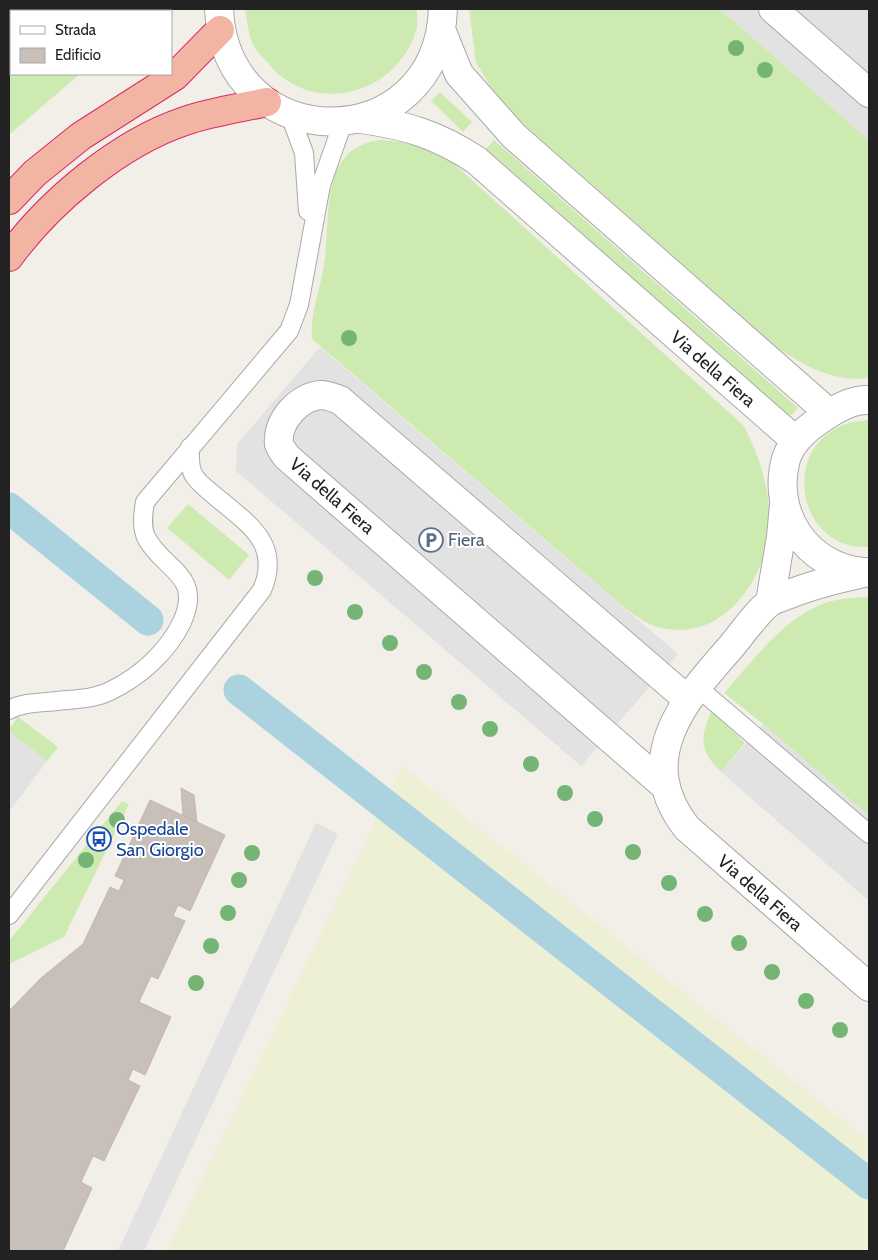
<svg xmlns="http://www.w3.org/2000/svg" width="878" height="1260" viewBox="0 0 878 1260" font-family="Cabin,sans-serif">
  <rect width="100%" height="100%" fill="#f2efe9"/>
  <path fill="#eef0d5" d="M402,766L869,1141V1251H167Z"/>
  <path fill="#cdebb0" d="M9,9H156L152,11H11V74H80L9,135Z
    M245,9H417C417,16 418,25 416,31C396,96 311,117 268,63C263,57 254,50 252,42C248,32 247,20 245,9Z
    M469,9H720L869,140V378C834,382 806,367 778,348L520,121L500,102L476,63Z
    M440,92L472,122L463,132L431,101Z
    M382,140L415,144L453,163L743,425C761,456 774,503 768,539C758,595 710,648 649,624C641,620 634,614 626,609L312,339C310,311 320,292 324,264C332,218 317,146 382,140Z
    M494,140L798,408L788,418L484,151Z
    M869,420V547C797,551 779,447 846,424C853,421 862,421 869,420Z
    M188,504L249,555L229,580L167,528Z
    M869,597V816L763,724L724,693C752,662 780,622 820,605C835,598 853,598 869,597Z
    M712,711L745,743L721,772C700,751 699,737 712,711Z
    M18,717L58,747L47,761L9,732V729Z
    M122,801L129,804L64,937L9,964V941Z"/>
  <path fill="#e2e2e2" d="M720,9H869V140Z
    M320,347L678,654L581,766L236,471L237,444Z
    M763,724L869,816V901L721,772Z
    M9,732L47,761L9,812Z
    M316,823L338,834L144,1251H118Z"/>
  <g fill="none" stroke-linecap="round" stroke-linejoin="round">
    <path stroke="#aad3df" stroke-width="31" d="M9,508L148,620
      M239,690L869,1184"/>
  </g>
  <path fill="#c7bfb8" stroke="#c4b6ab" d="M181,788L194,795L197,822L183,815Z
    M150,800L225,835L190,911L178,905L173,916L185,921L158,979L151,976L139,1002L171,1017L145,1075L133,1069L128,1080L140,1086L104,1161L93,1156L81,1182L92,1188L63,1251H9V1011L41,978L83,944L110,887L119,891L124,880L115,876Z"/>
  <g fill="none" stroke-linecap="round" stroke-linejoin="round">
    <g stroke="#a9a9a9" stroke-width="20">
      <path id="service" d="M290,115L304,153L308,211
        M696,686L869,834
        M9,710C23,702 41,703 57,701C75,699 96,699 112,690C141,676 168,651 182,622C203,575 165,571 147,539C141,528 143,514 145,502L289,331L299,305L321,185L343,122
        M9,915L262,590C282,543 247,523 215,496C207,489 198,483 193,474C189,466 190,455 190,447"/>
    </g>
    <g stroke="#a9a9a9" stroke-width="30">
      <path id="minor" d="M773,9L869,93
        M442,32L459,74L514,136L829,413
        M361,119C406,125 438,135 476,160L796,441
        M863,572C807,567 771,513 786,459C792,439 810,426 827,415C839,407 854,399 869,400
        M868,572C840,578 814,584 787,595C782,597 775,599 770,602C755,614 742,634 730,648C683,701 633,760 687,828L869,987
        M770,602L781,537L784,505
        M666,787L287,457C284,453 280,448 279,444C276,422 299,396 321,395C327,395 334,398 340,400L687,699"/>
    </g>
    <g stroke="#a9a9a9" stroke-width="30">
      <path id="tertiary" d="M219,9C226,159 437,159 443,9"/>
    </g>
    <g stroke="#dc2a67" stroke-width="30">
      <path id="trunk" d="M9,200L35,173L81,136L175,76L220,30
        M9,257C49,202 119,143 185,121C211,112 240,108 267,102"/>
    </g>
    <use href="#service" stroke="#fff" stroke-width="18"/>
    <use href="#minor" stroke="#fff" stroke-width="28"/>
    <use href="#tertiary" stroke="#fff" stroke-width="28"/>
    <use href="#trunk" stroke="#f2b4a3" stroke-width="28"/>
  </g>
  <g fill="#74b475">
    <circle cx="736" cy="48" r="8"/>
    <circle cx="765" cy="70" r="8"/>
    <circle cx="349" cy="338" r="8"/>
    <circle cx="315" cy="578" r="8"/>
    <circle cx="355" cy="612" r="8"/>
    <circle cx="390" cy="643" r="8"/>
    <circle cx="424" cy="672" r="8"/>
    <circle cx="459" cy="702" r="8"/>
    <circle cx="490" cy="729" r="8"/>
    <circle cx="531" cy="764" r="8"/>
    <circle cx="565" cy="793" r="8"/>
    <circle cx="595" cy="819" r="8"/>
    <circle cx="117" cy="820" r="8"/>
    <circle cx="633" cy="852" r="8"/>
    <circle cx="252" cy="853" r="8"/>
    <circle cx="86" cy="860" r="8"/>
    <circle cx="239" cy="880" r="8"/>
    <circle cx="669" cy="883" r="8"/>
    <circle cx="228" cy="913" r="8"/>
    <circle cx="705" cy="914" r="8"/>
    <circle cx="739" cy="943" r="8"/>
    <circle cx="211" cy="946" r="8"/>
    <circle cx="772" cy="972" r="8"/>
    <circle cx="196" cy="983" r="8"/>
    <circle cx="806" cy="1001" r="8"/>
    <circle cx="840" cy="1030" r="8"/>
  </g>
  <defs>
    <g id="parking-ring" transform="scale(1.25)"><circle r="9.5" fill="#fff" stroke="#5c6f8a" stroke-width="1.5"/><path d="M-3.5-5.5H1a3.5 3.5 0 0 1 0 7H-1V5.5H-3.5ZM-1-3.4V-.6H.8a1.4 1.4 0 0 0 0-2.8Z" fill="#5c6f8a"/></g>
    <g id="bus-ring" transform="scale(1.25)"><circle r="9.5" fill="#fff" stroke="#1a4fb4" stroke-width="1.5"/><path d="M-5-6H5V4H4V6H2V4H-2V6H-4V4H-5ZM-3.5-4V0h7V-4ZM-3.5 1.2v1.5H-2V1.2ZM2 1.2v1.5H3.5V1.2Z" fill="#1a4fb4"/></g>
  </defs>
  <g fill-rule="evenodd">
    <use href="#parking-ring" x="431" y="540"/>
    <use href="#bus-ring" x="99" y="839"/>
  </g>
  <g text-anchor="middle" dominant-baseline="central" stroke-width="4" stroke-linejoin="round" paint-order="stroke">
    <g font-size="18" fill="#222" stroke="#fff">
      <text transform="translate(713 369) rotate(41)">Via della Fiera</text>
      <text transform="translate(332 496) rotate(41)">Via della Fiera</text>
      <text transform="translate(760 893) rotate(41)">Via della Fiera</text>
    </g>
    <g font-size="18" fill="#4e5e75" stroke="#fff" text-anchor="start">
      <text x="448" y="540">Fiera</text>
    </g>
    <g font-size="18" fill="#164399" stroke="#fff" text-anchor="start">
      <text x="116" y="829">Ospedale<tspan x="116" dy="21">San Giorgio</tspan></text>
    </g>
  </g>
  <rect width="878" height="1260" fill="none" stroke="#222222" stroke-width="20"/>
  <rect x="10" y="10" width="162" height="65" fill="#ffffff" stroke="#a7a7a7"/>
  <rect x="20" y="26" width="25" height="8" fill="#ffffff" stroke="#a7a7a7"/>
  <text x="55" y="35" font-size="15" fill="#222222">Strada</text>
  <rect x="20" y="48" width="25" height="15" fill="#c7bfb8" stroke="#a7a7a7"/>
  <text x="55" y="60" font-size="15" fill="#222222">Edificio</text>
</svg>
